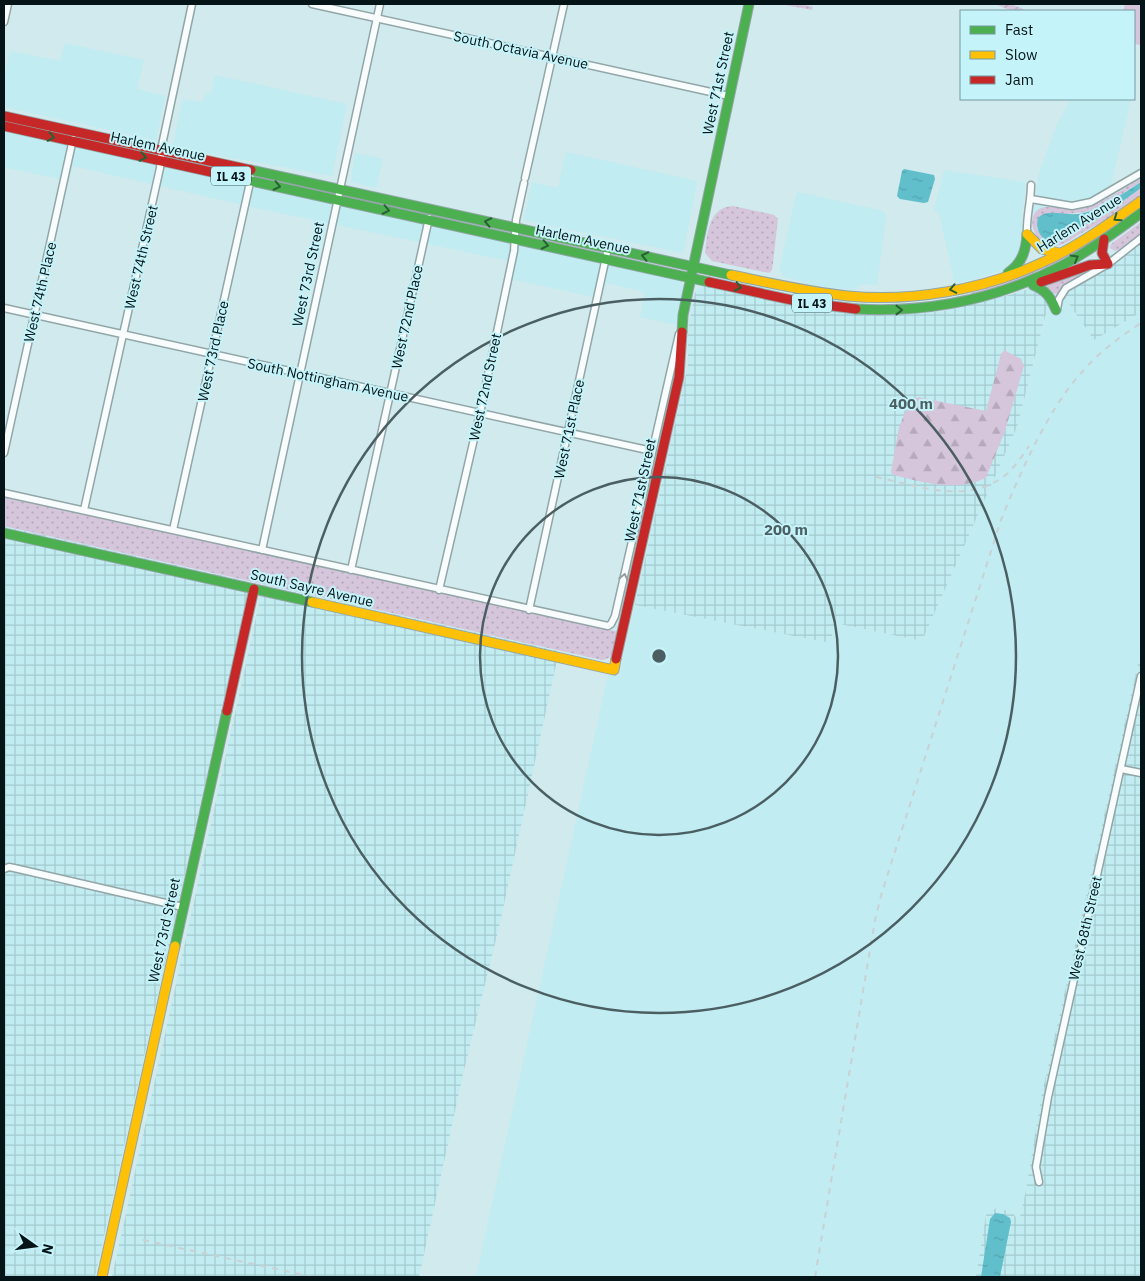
<svg xmlns="http://www.w3.org/2000/svg" width="1145" height="1281" viewBox="0 0 1145 1281" font-family="'IBM Plex Sans',sans-serif">
  <defs>
    <pattern id="industrial-grid" width="8" height="8" patternUnits="userSpaceOnUse" patternTransform="scale(1.25)"><rect width="8" height="8" fill="#c1ecf1"/><path d="M0 4h8M4 0v8" fill="none" stroke="#a4cace"/></pattern>
    <pattern id="grass-dots" width="8" height="8" patternUnits="userSpaceOnUse" patternTransform="scale(1.25)"><rect width="8" height="8" fill="#d6c6dc"/><path d="M2 2h.1M6 6h.1" fill="none" stroke="#b6a9bc" stroke-width="1.8" stroke-linecap="round"/></pattern>
    <pattern id="forest-firs" width="22" height="20" patternUnits="userSpaceOnUse" patternTransform="scale(1.25)"><rect width="22" height="20" fill="#d6c6dc"/><path d="M5 1l3.5 6h-7zM16 11l3.5 6h-7z" fill="#b6a9bc"/></pattern>
    <pattern id="garden-furrows" width="10" height="10" patternUnits="userSpaceOnUse" patternTransform="scale(1.25)"><rect width="10" height="10" fill="#d6c6dc"/><path d="M-1 1l2-2M0 10L10 0M9 11l2-2" fill="none" stroke="#b6a9bc"/></pattern>
    <pattern id="water-ripples" width="26" height="14" patternUnits="userSpaceOnUse" patternTransform="scale(1.25)"><rect width="26" height="14" fill="#60bfcb"/><path d="M2 4q2-2 4 0t4 0M15 11q2-2 4 0t4 0" fill="none" stroke="#52a3ae"/></pattern>
  </defs>
  <rect width="100%" height="100%" fill="#d0eaed"/>
  <path fill="#c1ecf1" d="M65,43L144,60L137,89L165,96L156,140L4,107V81L10,51L60,61Z
    M215,75L347,104L332,176L172,147L183,99L203,102L205,93L211,94Z
    M1071,99H1131L1108,198L1088,207L1064,210L1040,209L1033,214L1039,173L1058,122Z
    M4,131L680,279L684,286L676,325L640,317L645,292L606,283L602,299L506,278L509,261L256,208L73,166L69,181L4,167Z
    M566,152L697,181L683,253L524,220L532,182L558,188Z
    M355,153L383,159L376,188L351,182Z
    M944,170L1025,182V194L1021,216L1023,242L1021,254L1007,269L975,279L955,284L939,213L934,210Z
    M797,192L879,210L884,212L886,218L877,285L862,284L853,290L846,289L812,285L784,277L780,270V266Z
    M1055,282L1094,340L1141,312V650L1041,1098L1026,1190L1018,1222L1012,1212L996,1208L986,1215L976,1277H476L608,675L619,676L635,605L830,643L835,623L922,641L1017,427Z"/>
  <path fill="url(#industrial-grid)" d="M1141,233V312L1094,340L1054,282L1017,427L922,641L835,623L830,643L635,605L688,365V328L695,293L698,289L703,286L710,285L893,314L940,312L1013,294L1089,269L1123,248Z
    M4,526L250,582L95,1277H4Z
    M263,585L559,651L499,927L463,1074L419,1277H112Z
    M1141,650V1277H976L986,1215L996,1208L1012,1212L1019,1221L1026,1190L1041,1098Z"/>
  <path fill="url(#grass-dots)" d="M780,4H801L813,7L812,10Z
    M1141,178V182L1106,204L1086,212L1067,214L1036,227L1042,237L1050,242L1102,216L1141,188V195C1133,201 1125,208 1117,213C1105,221 1092,227 1080,234C1073,238 1065,245 1056,246C1038,249 1023,219 1039,209C1049,203 1064,211 1076,209C1100,206 1121,190 1141,178Z
    M1141,205V209C1121,223 1102,238 1081,250C1047,270 1010,284 971,295V293L1002,282Z
    M733,206L774,215L778,219L773,263L772,270L769,273L712,261L705,253C707,234 709,207 733,206Z
    M1141,222V233L1123,248L1115,251L1110,248L1111,244Z
    M1081,272L1082,274L1068,282L1057,294H1055L1048,287V284Z
    M4,495L619,632C616,644 617,658 602,660L4,526Z"/>
  <path fill="url(#forest-firs)" d="M1004,350L1021,359L1024,366L1005,431L986,478C954,492 926,483 893,475L891,472L899,427L909,403L918,397L986,411L1001,354Z"/>
  <path fill="#d6c6dc" d="M1125,4H1141V45L1134,44V11H1123Z"/>
  <path fill="url(#garden-furrows)" d="M995,4H1011L1028,11H1012Z"/>
  <path fill="url(#water-ripples)" d="M904,169L934,175L935,179L928,202L924,203L900,199L897,196L902,171Z
    M1141,182V188L1102,216L1050,242C1040,238 1035,229 1038,218C1047,208 1066,216 1079,214C1101,210 1122,194 1141,182Z
    M995,1213L1003,1214L1010,1218L1011,1222L1000,1277H981L990,1219Z"/>
  <g fill="none" stroke-linecap="round" stroke-linejoin="round">
    <g stroke="#92a6a8" stroke-width="9">
      <path id="street" d="M312,4L729,96
        M4,22L8,4
        M525,178L564,4
        M1031,199L1072,206L1091,202L1141,173
        M1027,234C1026,217 1031,202 1031,185
        M4,308L652,451
        M1057,309L1059,299L1066,288L1108,264L1141,238
        M4,453L73,139
        M4,493L608,626L611,624L615,616L679,334
        M84,510L160,168L162,145L192,4
        M173,530L251,178
        M262,550L380,4
        M351,570L429,218
        M439,590L480,413L514,251L516,220L524,183
        M529,610L608,248
        M1121,769L1141,773
        M4,869L9,867L14,868L183,907
        M1039,1182L1036,1167L1048,1097L1141,676"/>
    </g>
    <g stroke="#92a6a8" stroke-width="11">
      <path id="fast" d="M251,170L731,275
        M247,180L709,282
        M1008,273C1022,263 1026,251 1027,234
        M1033,285C1046,290 1051,298 1056,310
        M856,309C929,313 1001,298 1065,264C1092,249 1117,231 1141,213
        M682,332L683,315L749,4
        M4,533L312,602
        M175,946L227,711"/>
    </g>
    <g stroke="#92a6a8" stroke-width="11">
      <path id="slow" d="M1027,234L1042,249L1059,253
        M731,275C770,283 808,292 848,296C912,302 982,290 1041,263C1077,247 1109,224 1141,201
        M312,602L614,670L616,659
        M102,1277L175,946"/>
    </g>
    <g stroke="#92a6a8" stroke-width="11">
      <path id="jam" d="M4,116L251,170
        M4,126L247,180
        M709,282L801,302L856,309
        M1041,282L1090,265L1108,264L1102,253L1104,239
        M616,659L679,377L682,332
        M227,711L254,589"/>
    </g>
    <use href="#street" stroke="#f8fcfc" stroke-width="6"/>
    <use href="#fast" stroke="#4caf50" stroke-width="9"/>
    <use href="#slow" stroke="#ffc107" stroke-width="9"/>
    <use href="#jam" stroke="#c62828" stroke-width="9"/>
    <path stroke="#cad1d3" stroke-width="2" stroke-dasharray="6 6" stroke-linecap="butt" d="M876,477C919,486 970,506 1008,473C1016,465 1023,455 1029,446
      M143,1240L313,1277
      M815,1277L875,920L882,892L1001,520C1020,473 1048,409 1082,372C1099,352 1120,337 1141,323"/>
  </g>
  <defs><path id="oneway-chevron" d="M-2-3.5L2.5 0L-2 3.5" fill="none" stroke-width="1.6" stroke-linecap="round" stroke-linejoin="round" transform="scale(1.25)"/></defs>
  <g stroke="#286234">
    <use href="#oneway-chevron" transform="translate(51 137) rotate(12)"/>
    <use href="#oneway-chevron" transform="translate(143 157) rotate(12)"/>
    <use href="#oneway-chevron" transform="translate(277 186) rotate(12)"/>
    <use href="#oneway-chevron" transform="translate(386 210) rotate(12)"/>
    <use href="#oneway-chevron" transform="translate(1117 218) rotate(145)"/>
    <use href="#oneway-chevron" transform="translate(488 222) rotate(-168)"/>
    <use href="#oneway-chevron" transform="translate(545 245) rotate(12)"/>
    <use href="#oneway-chevron" transform="translate(645 256) rotate(-168)"/>
    <use href="#oneway-chevron" transform="translate(1075 258) rotate(-30)"/>
    <use href="#oneway-chevron" transform="translate(738 287) rotate(13)"/>
    <use href="#oneway-chevron" transform="translate(953 289) rotate(169)"/>
    <use href="#oneway-chevron" transform="translate(899 310)"/>
  </g>
  <use stroke="#969fa0" href="#oneway-chevron" transform="translate(624 577) rotate(-77)"/>
  <g fill="none" stroke="#4b5f62" stroke-width="2.5">
    <circle cx="659" cy="656" r="179"/>
    <circle cx="659" cy="656" r="357"/>
  </g>
  <g text-anchor="middle" dominant-baseline="central" stroke-width="4" stroke-linejoin="round" paint-order="stroke">
    <g fill="#c4f3f9" stroke="#3e575b" stroke-width="1">
      <rect x="211" y="166.5" width="40" height="19" rx="4"/>
      <rect x="792" y="293.5" width="40" height="19" rx="4"/>
    </g>
    <g font-size="12" font-weight="bold" fill="#041417">
      <text x="231" y="176">IL 43</text>
      <text x="812" y="303">IL 43</text>
    </g>
    <g font-size="14" fill="#041417" stroke="#c4f3f9">
      <text transform="translate(521 50) rotate(12)">South Octavia Avenue</text>
      <text transform="translate(718 83) rotate(-78)">West 71st Street</text>
      <text transform="translate(158 146) rotate(12)">Harlem Avenue</text>
      <text transform="translate(1079 223) rotate(-32)">Harlem Avenue</text>
      <text transform="translate(583 239) rotate(12)">Harlem Avenue</text>
      <text transform="translate(141 257) rotate(-77)">West 74th Street</text>
      <text transform="translate(308 274) rotate(-78)">West 73rd Street</text>
      <text transform="translate(40 292) rotate(-77)">West 74th Place</text>
      <text transform="translate(407 317) rotate(-78)">West 72nd Place</text>
      <text transform="translate(213 351) rotate(-78)">West 73rd Place</text>
      <text transform="translate(328 380) rotate(12)">South Nottingham Avenue</text>
      <text transform="translate(485 387) rotate(-78)">West 72nd Street</text>
      <text transform="translate(569 429) rotate(-78)">West 71st Place</text>
      <text transform="translate(640 490) rotate(-78)">West 71st Street</text>
      <text transform="translate(312 588) rotate(13)">South Sayre Avenue</text>
      <text transform="translate(1085 928) rotate(-77)">West 68th Street</text>
      <text transform="translate(164 930) rotate(-78)">West 73rd Street</text>
    </g>
  </g>
  <circle cx="659" cy="656" r="8" fill="#4b5f62" stroke="#c4f3f9" stroke-width="2.5"/>
  <g font-size="15" text-anchor="middle" font-weight="bold" fill="#4b5f62" stroke="#c4f3f9" stroke-width="4" stroke-linejoin="round" paint-order="stroke">
    <text x="911" y="409">400 m</text>
    <text x="786" y="535">200 m</text>
  </g>
  <rect width="1145" height="1281" fill="none" stroke="#041417" stroke-width="10"/>
  <rect x="960" y="10" width="175" height="90" fill="#c4f3f9" stroke="#779a9f"/>
  <rect x="970" y="26" width="25" height="8" fill="#4caf50" stroke="#779a9f"/>
  <text x="1005" y="35" font-size="15" fill="#041417">Fast</text>
  <rect x="970" y="51" width="25" height="8" fill="#ffc107" stroke="#779a9f"/>
  <text x="1005" y="60" font-size="15" fill="#041417">Slow</text>
  <rect x="970" y="76" width="25" height="8" fill="#c62828" stroke="#779a9f"/>
  <text x="1005" y="85" font-size="15" fill="#041417">Jam</text>
  <g transform="translate(35 1246) rotate(104)" stroke="#c4f3f9" stroke-width="4" paint-order="stroke">
  <path d="M0-4L9 19L0 12L-9 19Z" fill="#041417"/>
  <text y="-8" font-size="14" font-weight="bold" text-anchor="middle" fill="#041417">N</text>
  </g>
</svg>
